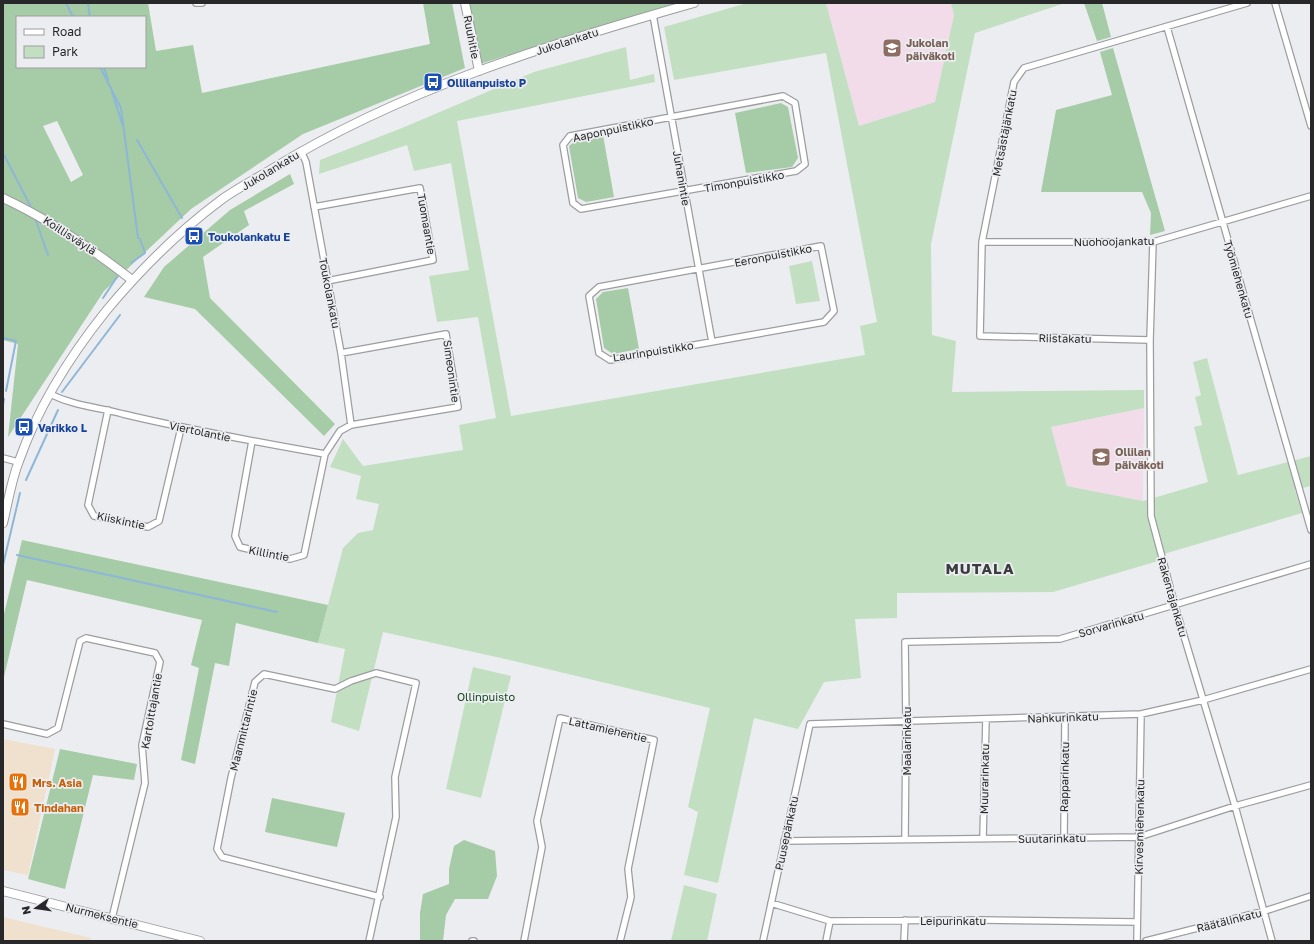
<svg xmlns="http://www.w3.org/2000/svg" width="1314" height="944" viewBox="0 0 1314 944" font-family="'Golos Text',sans-serif">
  <rect width="100%" height="100%" fill="#ecedf0"/>
  <path fill="#f0e1ce" d="M3,739L55,749L28,875L3,870Z
    M3,917L91,938V941H3Z"/>
  <path fill="#f2dcea" d="M826,3H951L954,15L935,102L859,126Z
    M1144,408L1143,501L1067,486L1051,427Z"/>
  <path fill="#c2dfc2" d="M747,3H826L859,126L935,102L954,15L951,3H1065L975,33L931,244L932,335L956,341L952,392L1144,390V408L1051,427L1067,486L1143,501L1208,482L1194,427L1202,425L1195,397L1201,395L1193,362L1207,358L1238,475L1311,456V486L1295,490L1302,513L1157,556L1158,561L1053,592L897,593V618L855,619L861,678L824,682L798,729L754,718L718,883L684,875L698,812L688,807L710,708L514,661L383,632L359,731L331,722L345,649L318,643L343,548L358,533L373,530L379,504L356,499L361,476L330,467L343,439L363,466L463,450L459,425L496,418L478,317L437,322L429,276L469,270L451,163L414,171L407,145L319,174L320,160L402,128L534,72L626,47L630,80L654,74L655,82L457,121L511,416L865,355L860,326L877,322L826,53L674,80L664,27Z
    M812,261L820,301L796,304L789,266Z
    M473,667L511,676L481,798L446,789Z
    M684,885L717,894L707,941H671Z"/>
  <path fill="#a6cba7" fill-rule="evenodd" d="M3,3H148L156,51L193,45L202,93L430,44L423,3H452L465,68L303,134L191,209L104,291L8,437L18,344L3,340ZM17,17H145V67H17ZM57,121L83,175L71,182L43,126Z
    M468,3H681L555,40L480,64Z
    M1084,3H1102L1111,37L1097,41Z
    M1113,48L1165,231L1150,235L1151,213L1142,192H1041L1056,110L1112,95L1100,52Z
    M781,103L788,107L798,158L792,167L746,173L735,113Z
    M603,135L614,197L586,202L578,198L569,146L575,141Z
    M290,174L294,184L244,211L249,225L203,257L210,298L335,424L324,436L195,309L144,297L164,267L230,210Z
    M628,288L639,349L613,354L604,348L596,299L603,292Z
    M22,540L328,605L318,643L236,623L229,666L215,663L195,764L181,760L199,668L191,665L202,620L27,580L3,681V618Z
    M60,749L137,764L134,780L93,775L65,889L28,879Z
    M272,798L345,813L337,847L265,832Z
    M464,840L495,851L497,876L488,899H455L446,915L443,941H420V913L423,894L449,884V869L454,846Z"/>
  <g fill="none" stroke-linecap="round" stroke-linejoin="round">
    <path stroke="#8eb7d7" stroke-width="2" d="M66,3L73,17
      M88,3L90,17
      M100,67L121,108L138,238
      M104,67L108,80
      M112,92L123,126
      M137,140L182,218
      M3,153L31,207
      M35,218L48,255
      M131,263L145,253L140,239
      M103,298L117,277
      M3,338L16,341L6,391
      M62,392L120,315
      M3,405L4,399
      M26,480L58,410
      M17,555L277,612
      M3,565L20,493"/>
    <g stroke="#9c9da0" stroke-width="8">
      <path id="street" d="M196,3H202
        M1275,3L1311,126
        M653,15L712,342
        M1167,27L1311,530
        M783,96L795,103L805,164L796,171L581,209L573,203L563,145L570,136Z
        M314,207L420,188L433,260L327,281
        M982,242H1153L1311,196
        M1153,242L1150,340L1151,516L1175,606L1235,806L1272,941
        M821,246L834,311L824,322L610,360L599,353L589,296L599,287Z
        M1150,340L980,336L982,242L1014,82L1024,68L1247,3
        M341,353L446,334L458,407L351,425
        M50,394C74,406 97,407 123,414C190,430 257,442 325,454L340,431L351,425L341,353L306,162L301,151
        M108,410L88,505L94,516L148,527L159,521L181,428
        M252,441L235,536L240,547L290,559L304,555L325,454
        M3,458L18,462
        M3,724L47,734L58,728L80,641L86,638L155,653L160,662L142,745L145,783L112,918
        M983,838L986,719
        M1064,838L1065,717
        M905,839L906,721L905,642L1060,639L1311,564
        M784,841L1139,837L1235,806L1311,785
        M771,903L830,921L982,920L1137,922
        M369,941L396,817L395,777L416,683L376,673L351,681L335,689L264,674L255,682L231,778L217,849L222,857L380,897
        M472,941H474
        M524,941L542,847L537,821L560,718L654,740L628,869L631,897L620,941
        M763,941L810,724L1141,714L1203,700L1311,669
        M826,941L830,921
        M904,941L905,920
        M1137,941L1141,714
        M1146,941L1265,911L1311,896"/>
    </g>
    <g stroke="#9c9da0" stroke-width="10">
      <path id="secondary" d="M465,3L479,71
        M3,198C50,220 91,248 132,280
        M3,523C8,503 11,481 19,461C38,407 70,356 106,311C140,270 178,232 221,200C237,188 256,179 272,169C402,89 549,44 694,3
        M3,891L200,941"/>
    </g>
    <use href="#street" stroke="#fff" stroke-width="5.5"/>
    <use href="#secondary" stroke="#fff" stroke-width="8"/>
  </g>
  <defs>
    <g id="school-square" transform="scale(1)"><rect x="-9" y="-9" width="18" height="18" rx="4" fill="#8d6e63" stroke="#ecedf0"/><path d="M0-5L7-2L0 1L-7-2ZM-4 1L0 2.5L4 1V4Q0 6-4 4Z" fill="#fff"/></g>
    <g id="bus-square" transform="scale(1)"><rect x="-9" y="-9" width="18" height="18" rx="4" fill="#1a4fb4" stroke="#ecedf0"/><path d="M-5-6H5V4H4V6H2V4H-2V6H-4V4H-5ZM-3.5-4V0h7V-4ZM-3.5 1.2v1.5H-2V1.2ZM2 1.2v1.5H3.5V1.2Z" fill="#fff"/></g>
    <g id="restaurant-square" transform="scale(1)"><rect x="-9" y="-9" width="18" height="18" rx="4" fill="#e8710a" stroke="#ecedf0"/><path d="M-5-6h1v4h1v-4h1v4h1v-4h1v5L-1.5 .5V6h-2V.5L-5-1ZM5-6V6H3V1.5H1.5Q1.5-4 5-6Z" fill="#fff"/></g>
  </defs>
  <g fill-rule="evenodd">
    <use href="#school-square" x="892" y="48"/>
    <use href="#bus-square" x="433" y="82"/>
    <use href="#bus-square" x="194" y="236"/>
    <use href="#bus-square" x="24" y="427"/>
    <use href="#school-square" x="1101" y="457"/>
    <use href="#restaurant-square" x="18" y="782"/>
    <use href="#restaurant-square" x="20" y="807"/>
  </g>
  <g text-anchor="middle" dominant-baseline="central" stroke-width="3.5" stroke-linejoin="round" paint-order="stroke">
    <g font-size="11" fill="#28282a" stroke="#ecedf0">
      <text transform="translate(472 37) rotate(79)">Ruuhitie</text>
      <text transform="translate(567 41) rotate(-18)">Jukolankatu</text>
      <text transform="translate(613 129) rotate(-12)">Aaponpuistikko</text>
      <text transform="translate(1004 133) rotate(-79)">Metsästäjänkatu</text>
      <text transform="translate(270 170) rotate(-31)">Jukolankatu</text>
      <text transform="translate(682 178) rotate(80)">Juhanintie</text>
      <text transform="translate(744 181) rotate(-10)">Timonpuistikko</text>
      <text transform="translate(427 224) rotate(80)">Tuomaantie</text>
      <text transform="translate(70 235) rotate(33)">Koillisväylä</text>
      <text transform="translate(1114 241) rotate(-1)">Nuohoojankatu</text>
      <text transform="translate(773 255) rotate(-11)">Eeronpuistikko</text>
      <text transform="translate(1239 279) rotate(74)">Työmiehenkatu</text>
      <text transform="translate(330 293) rotate(79)">Toukolankatu</text>
      <text transform="translate(1065 338) rotate(1)">Riistakatu</text>
      <text transform="translate(653 351) rotate(-9)">Laurinpuistikko</text>
      <text transform="translate(452 371) rotate(82)">Simeonintie</text>
      <text transform="translate(200 431) rotate(12)">Viertolantie</text>
      <text transform="translate(121 520) rotate(12)">Kiiskintie</text>
      <text transform="translate(269 553) rotate(11)">Killintie</text>
      <text transform="translate(1173 597) rotate(74)">Rakentajankatu</text>
      <text transform="translate(1111 624) rotate(-16)">Sorvarinkatu</text>
      <text transform="translate(151 711) rotate(-80)">Kartoittajantie</text>
      <text transform="translate(1063 717) rotate(-2)">Nahkurinkatu</text>
      <text transform="translate(608 729) rotate(13)">Lattamiehentie</text>
      <text transform="translate(243 730) rotate(-76)">Maanmittarintie</text>
      <text transform="translate(906 741) rotate(-90)">Maalarinkatu</text>
      <text transform="translate(1064 777) rotate(-89)">Rapparinkatu</text>
      <text transform="translate(984 779) rotate(-89)">Muurarinkatu</text>
      <text transform="translate(1139 827) rotate(-89)">Kirvesmiehenkatu</text>
      <text transform="translate(786 833) rotate(-78)">Puusepänkatu</text>
      <text transform="translate(1052 838) rotate(-1)">Suutarinkatu</text>
      <text transform="translate(102 915) rotate(14)">Nurmeksentie</text>
      <text x="953" y="920">Leipurinkatu</text>
      <text transform="translate(1229 920) rotate(-14)">Räätälinkatu</text>
    </g>
    <g font-size="11" font-weight="bold" fill="#785e54" stroke="#ecedf0" text-anchor="start">
      <text x="906" y="42">Jukolan<tspan x="906" dy="13">päiväkoti</tspan></text>
      <text x="1115" y="451">Ollilan<tspan x="1115" dy="13">päiväkoti</tspan></text>
    </g>
    <g font-size="11" font-weight="bold" fill="#164399" stroke="#ecedf0" text-anchor="start">
      <text x="447" y="82">Ollilanpuisto P</text>
      <text x="208" y="236">Toukolankatu E</text>
      <text x="38" y="427">Varikko L</text>
    </g>
    <g font-size="11" fill="#12481a" stroke="#ecedf0">
      <text x="486" y="696">Ollinpuisto</text>
    </g>
    <g font-size="11" font-weight="bold" fill="#c56008" stroke="#ecedf0" text-anchor="start">
      <text x="32" y="782">Mrs. Asia</text>
      <text x="34" y="807">Tindahan</text>
    </g>
    <g font-size="15" font-weight="bold" letter-spacing="1" fill="#3b3c3f" stroke="#ecedf0">
      <text x="980" y="568">MUTALA</text>
    </g>
  </g>
  <rect width="1314" height="944" fill="none" stroke="#28282a" stroke-width="8"/>
  <rect x="16" y="16" width="130" height="52" fill="#ecedf0" stroke="#9e9ea1"/>
  <rect x="24" y="29" width="20" height="6" fill="#ffffff" stroke="#9e9ea1"/>
  <text x="52" y="36" font-size="12" fill="#28282a">Road</text>
  <rect x="24" y="46" width="20" height="12" fill="#c2dfc2" stroke="#9e9ea1"/>
  <text x="52" y="56" font-size="12" fill="#28282a">Park</text>
  <g transform="translate(36 908) rotate(257)" stroke="#ecedf0" stroke-width="3" paint-order="stroke">
  <path d="M0-3L7 15L0 10L-7 15Z" fill="#28282a"/>
  <text y="-6" font-size="11" font-weight="bold" text-anchor="middle" fill="#28282a">N</text>
  </g>
</svg>
